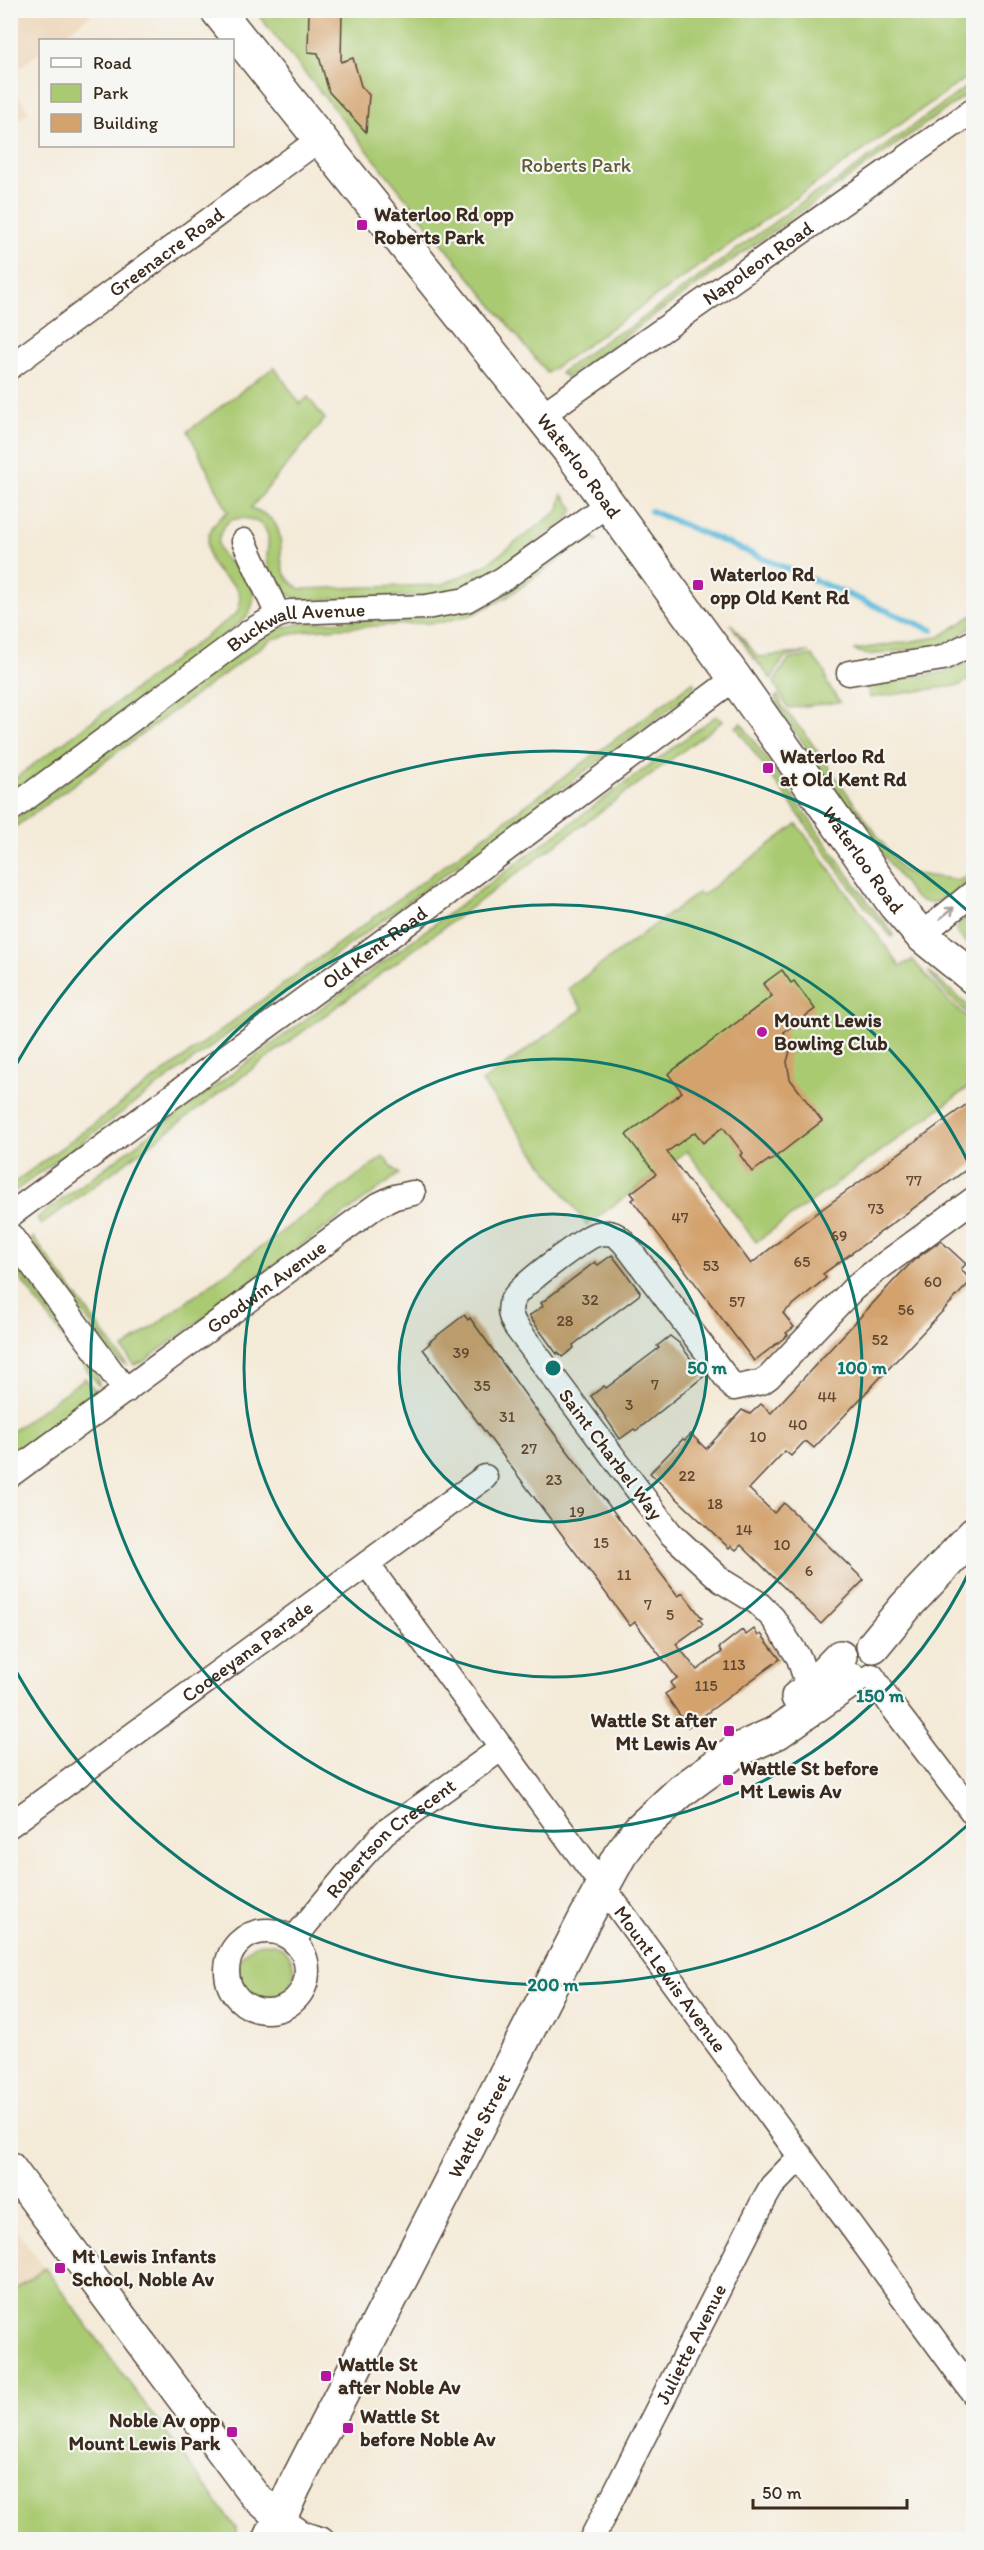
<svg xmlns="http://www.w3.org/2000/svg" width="984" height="2550" viewBox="0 0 984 2550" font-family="Itim,sans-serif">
  <rect width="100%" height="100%" fill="#f6f6f2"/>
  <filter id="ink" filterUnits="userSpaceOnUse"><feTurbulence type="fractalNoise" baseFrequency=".0167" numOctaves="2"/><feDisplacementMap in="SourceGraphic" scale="12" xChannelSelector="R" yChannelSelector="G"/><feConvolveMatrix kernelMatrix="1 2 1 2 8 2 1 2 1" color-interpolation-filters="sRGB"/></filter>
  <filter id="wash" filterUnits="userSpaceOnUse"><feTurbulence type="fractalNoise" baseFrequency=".008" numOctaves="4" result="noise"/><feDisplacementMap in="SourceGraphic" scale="24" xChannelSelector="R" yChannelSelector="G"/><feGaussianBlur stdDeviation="1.35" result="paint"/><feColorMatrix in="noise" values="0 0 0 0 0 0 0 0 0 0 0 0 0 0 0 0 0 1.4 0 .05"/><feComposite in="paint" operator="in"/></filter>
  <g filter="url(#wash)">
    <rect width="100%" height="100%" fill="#f4ead8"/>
    <path fill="#edd7bb" d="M11,11H96L56,40H40V52L11,74Z
      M11,85L29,112L11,125H10Z
      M10,2221L45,2268L11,2293H10Z"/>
    <path fill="#aaca72" stroke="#727a48" stroke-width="1.5" d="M255,11H973V73L547,373Z
      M973,82V90L567,377L560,373L613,335L629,328L809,197L833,184Z
      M274,367L300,404L308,397L325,419L251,508C306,527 259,567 301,589L441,585L484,566L559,510L562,494L574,509L567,519L498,569L461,590L433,595L302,600C281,595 267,577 267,556C267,550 269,544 268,537C266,521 245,515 231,520C225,524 222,528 220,535C206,569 280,571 244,620L11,795L10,782L237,613C240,606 242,599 238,591C234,582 224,579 218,572C200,552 206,525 228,512L188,431Z
      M591,534L598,541H585L507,597L471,615L442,622L309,630L272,639L11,830V822L264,635L277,629L303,623L421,618L582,536Z
      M973,615V626L954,640L937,646L868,655L853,650L939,637Z
      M731,624L758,657L809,652L784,658L771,679L750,653Z
      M812,655L825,672L827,683L840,702L788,708L774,682L788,660Z
      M973,659V677L960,685L870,698L867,688L875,683L945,672Z
      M693,682L696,688L687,696L11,1194V1185Z
      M778,695L783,708L805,734L901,869L908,873L960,880L973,871V878C957,890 935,913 914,897L781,712L775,698Z
      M716,716L723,721L41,1225L37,1218Z
      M741,723L870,905L894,934L892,937L862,903L736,727Z
      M797,824L900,966L913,960L948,1001L973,1022V1084L756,1242L687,1151L587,1225L482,1082L583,1009L568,989L698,893L701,896Z
      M973,911V948L964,941L956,931L959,923Z
      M928,971L973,1010V1018L947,995Z
      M383,1157L399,1174L143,1362L134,1365L123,1349Z
      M33,1237L38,1244L127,1365L118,1361L31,1244Z
      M10,1256L97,1373L99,1386L11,1266Z
      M85,1378L97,1392L95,1397L11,1459V1432Z
      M238 1971a28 28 0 1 1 56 0a28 28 0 1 1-56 0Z
      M45,2268L236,2528L237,2539H11V2293Z"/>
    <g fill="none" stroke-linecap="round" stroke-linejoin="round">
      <path stroke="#5ebbdc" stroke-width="6" d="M651,511L932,630"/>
    </g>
    <g id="blocks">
      <path fill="#d3a26d" d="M309,10H342L341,62L353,58L361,86L369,95L366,132L329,92L318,53L308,52Z
        M782,970L791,983L794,981L815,1009L784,1032L790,1051L787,1062L790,1079L822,1121L770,1161L769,1160L752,1172L740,1155L743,1153L723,1127L703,1143L695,1132L667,1152L751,1264L796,1228L974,1099V1164L823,1274L826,1278L783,1313L794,1327L786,1333L788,1335L754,1361L632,1200L635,1198L631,1193L656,1174L626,1135L682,1092L668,1074L772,996L763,984Z
        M941,1241L966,1264L961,1269L971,1281L814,1448L807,1442H804L791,1456L785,1451L749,1489L774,1513L784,1503L864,1580L821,1624L741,1545L736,1550L731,1546L729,1548L650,1473L683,1439L685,1440L691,1434L706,1449L742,1410L750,1414L761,1404L771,1413L900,1274L914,1260Z
        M612,1255L640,1292L639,1295L573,1345L574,1348L562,1357L558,1352L557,1354L529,1316L543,1306L541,1303L595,1262L598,1265Z
        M464,1315L468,1320L470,1318L534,1407L678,1596L683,1593L702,1618L699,1619L703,1624L676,1644L697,1670L722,1652L719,1648L742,1630L746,1635L754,1629L758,1636L761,1634L780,1659L688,1727L665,1694L674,1688L670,1683L677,1678L635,1622L630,1626L620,1612L423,1349L430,1343L429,1342Z
        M670,1336L679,1343L704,1376L636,1431L634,1429L620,1439L591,1396L604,1386L606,1388L659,1348L657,1346Z"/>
    </g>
  </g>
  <g filter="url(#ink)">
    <use href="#blocks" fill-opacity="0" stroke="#57473a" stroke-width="1.5"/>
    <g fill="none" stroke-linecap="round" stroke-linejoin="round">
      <g stroke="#57473a" stroke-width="27">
        <g id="minor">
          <path id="s1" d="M10,367L321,138"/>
          <path id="s2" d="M542,415L974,110"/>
          <path d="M244,541L278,615"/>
          <path d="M849,673L943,658L974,642"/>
          <path id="s3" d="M10,810L251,631L278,615L290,612L426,607L466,600L503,579L608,504"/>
          <path d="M921,935L974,892"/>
          <path id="s4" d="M10,1215L366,954L735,678"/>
          <path d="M10,1235L126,1391"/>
          <path id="s5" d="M10,1475L376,1206L395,1197L413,1193"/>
          <path id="s6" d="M367,1564L974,2394"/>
          <path d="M872,1676L894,1709L974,1814"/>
          <path d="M809,1689L799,1658L773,1618L758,1603L722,1581L670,1533L516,1327C511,1318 508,1311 512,1301C518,1286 575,1246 590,1237C595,1234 602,1233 608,1233C618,1234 624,1242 629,1249L734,1388L762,1382L769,1377L853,1289L874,1272L974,1199"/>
          <path id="s7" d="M10,1825L485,1477"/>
          <circle cx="267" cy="1971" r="40"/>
          <path id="s8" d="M293,1940L353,1867L385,1832L502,1748"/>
          <path d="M280,2518L302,2533L322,2540"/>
          <path id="s9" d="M591,2540L765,2198L772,2186L801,2156"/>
        </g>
      </g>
      <g stroke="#57473a" stroke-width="33">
        <path id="tertiary" d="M10,2167L254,2495L280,2518"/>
      </g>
      <g stroke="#57473a" stroke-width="36">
        <g id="secondary">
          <path id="s10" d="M217,10L572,454L735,678L895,905L921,935L974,978"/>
          <path d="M873,1646L906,1606L974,1534"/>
          <path d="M798,1697L809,1689L840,1657"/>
          <path id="s11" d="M270,2540L294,2487L585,1919L620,1855L638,1831L681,1791L736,1751L778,1732L852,1680"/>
        </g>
      </g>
      <use href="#minor" stroke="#fff" stroke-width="24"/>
      <use href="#tertiary" stroke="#fff" stroke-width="30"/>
      <use href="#secondary" stroke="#fff" stroke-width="33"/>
    </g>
    <defs><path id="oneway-shaft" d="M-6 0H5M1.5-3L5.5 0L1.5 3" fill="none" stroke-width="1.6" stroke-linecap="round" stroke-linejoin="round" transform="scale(1.5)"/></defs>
    <use stroke="#a79f9a" href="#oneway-shaft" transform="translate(947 913) rotate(-39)"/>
  </g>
  <circle cx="553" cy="1368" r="154" fill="#0f766e" fill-opacity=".12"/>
  <g fill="none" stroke="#0f766e" stroke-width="3">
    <circle cx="553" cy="1368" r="154"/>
    <circle cx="553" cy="1368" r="309"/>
    <path d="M973 1564A463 463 0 1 1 973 1172"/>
    <path d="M970 1823A617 617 0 0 1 11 1662M11 1074A617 617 0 0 1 970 913"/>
  </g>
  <g fill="#b5179e" stroke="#f6f6f2" stroke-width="2">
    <rect x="356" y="219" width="12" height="12" rx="3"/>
    <rect x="692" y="579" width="12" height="12" rx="3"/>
    <rect x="762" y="762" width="12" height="12" rx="3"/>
    <circle cx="762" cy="1032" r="6"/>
    <rect x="723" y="1725" width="12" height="12" rx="3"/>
    <rect x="722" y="1774" width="12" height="12" rx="3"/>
    <rect x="54" y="2262" width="12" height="12" rx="3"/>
    <rect x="320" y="2370" width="12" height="12" rx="3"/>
    <rect x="342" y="2422" width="12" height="12" rx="3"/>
    <rect x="226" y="2426" width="12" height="12" rx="3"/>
  </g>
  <g text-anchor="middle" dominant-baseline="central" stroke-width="4.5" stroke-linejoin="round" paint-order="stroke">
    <g font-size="16" fill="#614832">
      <text x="914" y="1180">77</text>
      <text x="876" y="1208">73</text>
      <text x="680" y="1217">47</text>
      <text x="839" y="1235">69</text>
      <text x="802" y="1261">65</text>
      <text x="711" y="1265">53</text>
      <text x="933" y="1281">60</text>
      <text x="590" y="1299">32</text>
      <text x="737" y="1301">57</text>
      <text x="906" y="1309">56</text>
      <text x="565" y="1320">28</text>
      <text x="880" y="1339">52</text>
      <text x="461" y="1352">39</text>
      <text x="655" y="1384">7</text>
      <text x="482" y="1385">35</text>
      <text x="827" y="1396">44</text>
      <text x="629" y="1404">3</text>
      <text x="507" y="1416">31</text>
      <text x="798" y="1424">40</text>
      <text x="758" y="1436">10</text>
      <text x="529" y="1448">27</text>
      <text x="687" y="1475">22</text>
      <text x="554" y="1479">23</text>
      <text x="715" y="1503">18</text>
      <text x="577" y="1511">19</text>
      <text x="744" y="1529">14</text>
      <text x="601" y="1542">15</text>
      <text x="782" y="1544">10</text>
      <text x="809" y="1570">6</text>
      <text x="624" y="1574">11</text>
      <text x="648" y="1604">7</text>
      <text x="670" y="1614">5</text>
      <text x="734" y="1664">113</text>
      <text x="706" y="1685">115</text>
    </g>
    <g font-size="20" fill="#5c5a37" stroke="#f6f6f2">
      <text x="576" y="165">Roberts Park</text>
    </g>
    <g font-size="20" font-weight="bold" fill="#3b2a1e" stroke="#f6f6f2" text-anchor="start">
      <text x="374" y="214">Waterloo Rd opp<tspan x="374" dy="23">Roberts Park</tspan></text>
      <text x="710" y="574">Waterloo Rd<tspan x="710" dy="23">opp Old Kent Rd</tspan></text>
      <text x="780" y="756">Waterloo Rd<tspan x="780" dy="23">at Old Kent Rd</tspan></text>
      <text x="774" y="1020">Mount Lewis<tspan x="774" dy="23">Bowling Club</tspan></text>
      <text x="717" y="1720" text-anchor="end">Wattle St after<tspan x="717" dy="23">Mt Lewis Av</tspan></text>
      <text x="740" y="1768">Wattle St before<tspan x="740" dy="23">Mt Lewis Av</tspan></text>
      <text x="72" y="2256">Mt Lewis Infants<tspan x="72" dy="23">School, Noble Av</tspan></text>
      <text x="338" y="2364">Wattle St<tspan x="338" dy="23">after Noble Av</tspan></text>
      <text x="360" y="2416">Wattle St<tspan x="360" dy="23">before Noble Av</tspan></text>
      <text x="220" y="2420" text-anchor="end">Noble Av opp<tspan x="220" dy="23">Mount Lewis Park</tspan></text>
    </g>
    <g font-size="20" fill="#3b2a1e" stroke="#f6f6f2">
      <text stroke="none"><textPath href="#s1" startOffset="194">Greenacre Road</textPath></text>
      <text stroke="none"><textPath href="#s2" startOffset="264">Napoleon Road</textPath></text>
      <text stroke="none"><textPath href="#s10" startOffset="582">Waterloo Road</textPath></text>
      <text stroke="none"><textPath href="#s3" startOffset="346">Buckwall Avenue</textPath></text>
      <text stroke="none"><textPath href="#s10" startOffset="1068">Waterloo Road</textPath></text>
      <text stroke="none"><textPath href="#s4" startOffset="452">Old Kent Road</textPath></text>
      <text stroke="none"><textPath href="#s5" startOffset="318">Goodwin Avenue</textPath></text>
      <text transform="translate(611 1454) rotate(53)">Saint Charbel Way</text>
      <text stroke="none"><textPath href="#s7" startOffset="294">Cooeeyana Parade</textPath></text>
      <text stroke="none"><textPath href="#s8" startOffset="142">Robertson Crescent</textPath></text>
      <text stroke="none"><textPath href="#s6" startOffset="514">Mount Lewis Avenue</textPath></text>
      <text stroke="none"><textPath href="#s11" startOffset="464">Wattle Street</textPath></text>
      <text stroke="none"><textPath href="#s9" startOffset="220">Juliette Avenue</textPath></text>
    </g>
  </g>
  <circle cx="553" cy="1368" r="9" fill="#0f766e" stroke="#f6f6f2" stroke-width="3"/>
  <g font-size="18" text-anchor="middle" font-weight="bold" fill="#0f766e" stroke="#f6f6f2" stroke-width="4.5" stroke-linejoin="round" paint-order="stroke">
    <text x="707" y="1374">50 m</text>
    <text x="862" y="1374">100 m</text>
    <text x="880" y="1702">150 m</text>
    <text x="553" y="1991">200 m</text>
  </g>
  <rect width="984" height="2550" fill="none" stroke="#f6f6f2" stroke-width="36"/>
  <rect x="39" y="39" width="195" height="108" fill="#f6f6f2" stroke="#aba49d" stroke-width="1.5"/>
  <rect x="51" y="58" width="30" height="9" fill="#ffffff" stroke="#aba49d" stroke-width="1.5"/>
  <text x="93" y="69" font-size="18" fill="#3b2a1e">Road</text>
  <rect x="51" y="84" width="30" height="18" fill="#aaca72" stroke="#aba49d" stroke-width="1.5"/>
  <text x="93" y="99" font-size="18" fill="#3b2a1e">Park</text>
  <rect x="51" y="114" width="30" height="18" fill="#d3a26d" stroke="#aba49d" stroke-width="1.5"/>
  <text x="93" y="129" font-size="18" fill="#3b2a1e">Building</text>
  <path d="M753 2499v9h154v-9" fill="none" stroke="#3b2a1e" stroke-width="3"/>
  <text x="762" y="2499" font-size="18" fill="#3b2a1e" stroke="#f6f6f2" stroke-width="4.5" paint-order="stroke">50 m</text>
</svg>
